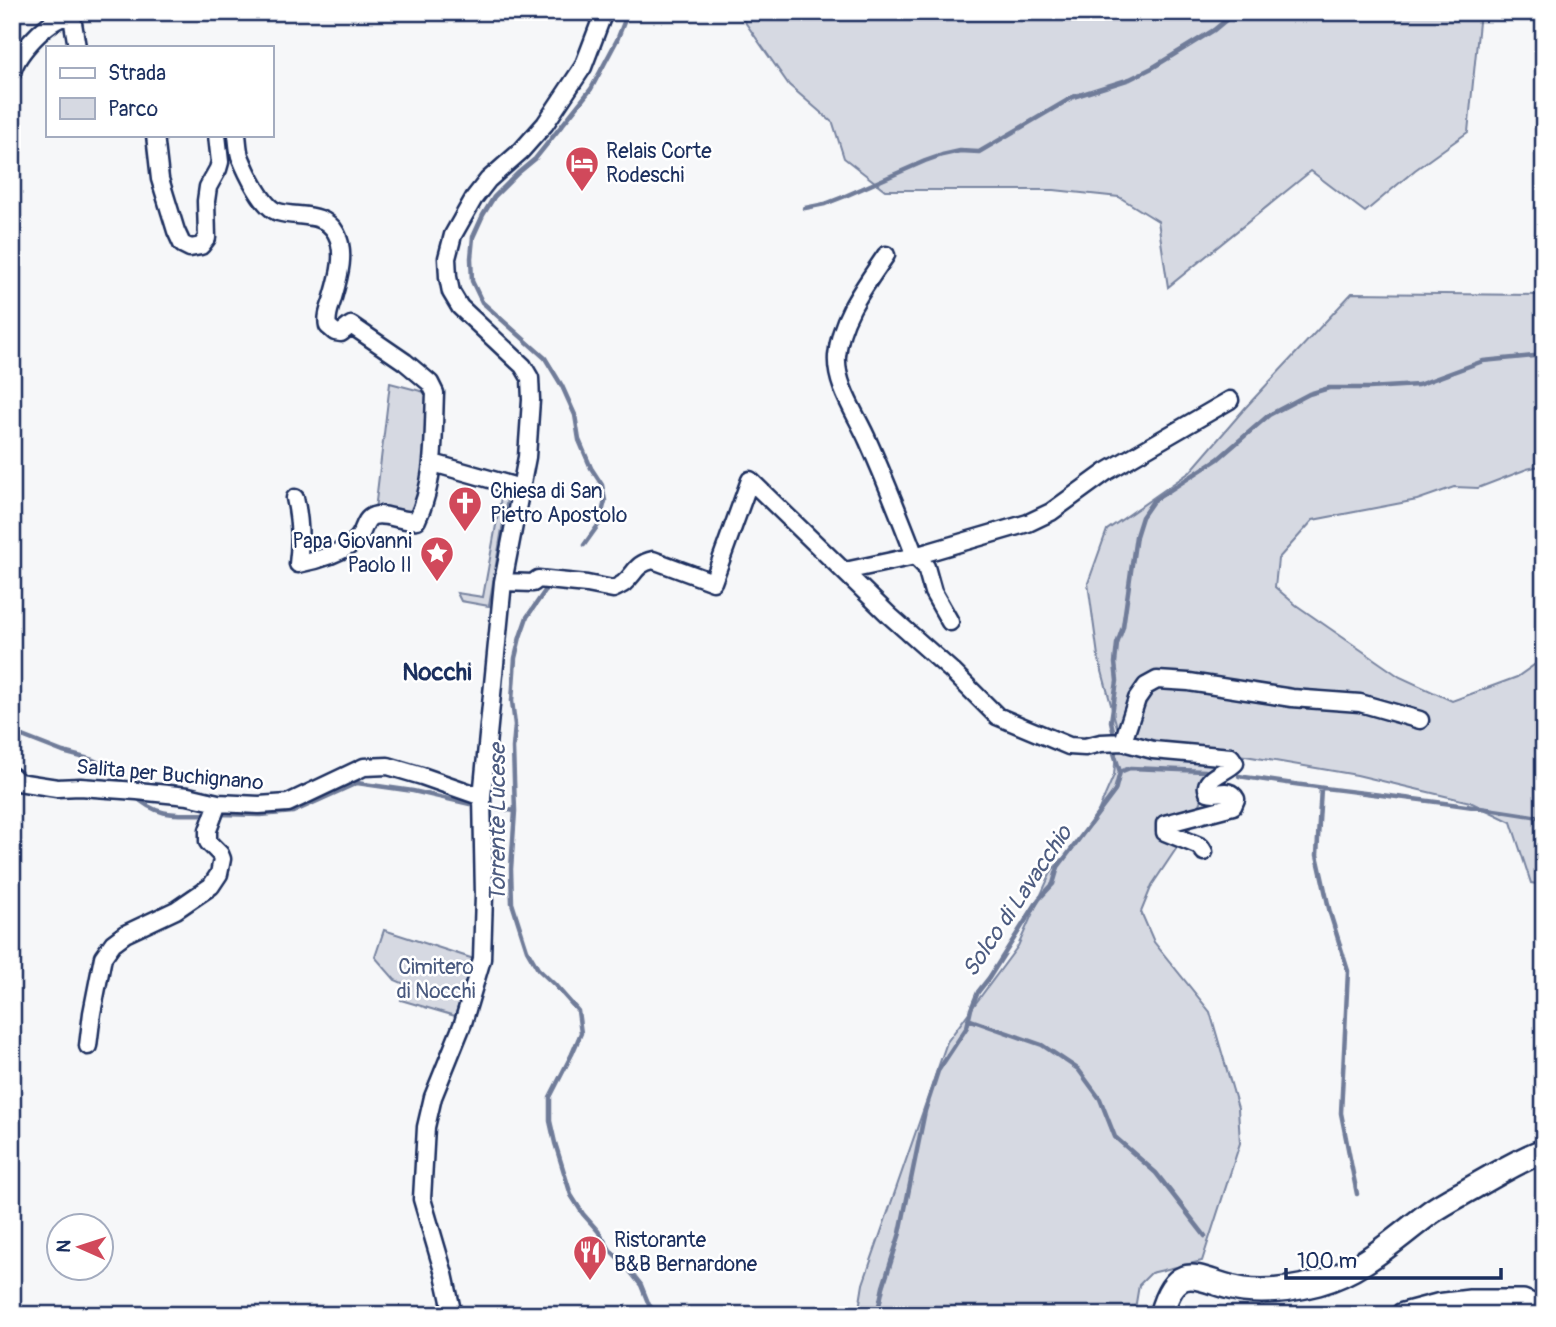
<svg xmlns="http://www.w3.org/2000/svg" width="1556" height="1327" viewBox="0 0 1556 1327" font-family="Pangolin,sans-serif">
  <rect width="100%" height="100%" fill="#f6f7f9"/>
  <filter id="ink" filterUnits="userSpaceOnUse"><feTurbulence type="fractalNoise" baseFrequency=".0143" numOctaves="2"/><feDisplacementMap in="SourceGraphic" scale="14" xChannelSelector="R" yChannelSelector="G"/><feConvolveMatrix kernelMatrix="1 2 1 2 8 2 1 2 1" color-interpolation-filters="sRGB"/></filter>
  <g filter="url(#ink)">
    <path fill="#d6d9e2" stroke="#7884a0" stroke-width="2" d="M738,12H1480L1468,132L1415,170L1365,212L1311,171L1168,287L1158,221L1119,197L1054,190H885L844,158L833,123L789,85Z
      M1352,293L1544,295V465L1527,469L1478,488L1454,487L1417,500L1313,520L1278,559L1275,587L1296,605L1400,677L1452,701L1517,677L1544,658V885L1531,883L1511,822L1470,802L1357,775L1222,752L1190,828L1152,885L1141,912L1154,942L1210,1012L1238,1108L1240,1143L1202,1261L1151,1273L1139,1285L1135,1309L1136,1315H858L863,1284L947,1042L1018,946L1052,870L1071,850L1097,814L1114,775L1118,731L1098,656L1088,583L1107,530L1190,472L1246,407Z
      M390,383L432,394L418,512L415,515L375,510Z
      M502,492L508,493L489,606L461,601L457,593L483,597Z
      M384,930L477,960L464,1005L459,1003L455,1016L401,1000L407,985L395,980L375,957Z"/>
    <g fill="none" stroke-linecap="round" stroke-linejoin="round">
      <path stroke="#707c99" stroke-width="4.5" d="M805,208L825,204L843,197L925,161L942,155L960,151L979,152L1073,97L1130,79L1152,68L1214,30L1226,20L1230,12
        M584,545L599,524L605,501L602,485L591,468L579,440L575,415L562,386L545,358L482,302L472,281L471,258L473,237L483,215L494,197L518,173L535,159L591,89L617,40L628,12
        M549,585L527,617L520,637L515,658L512,701L515,725L513,748L515,811L511,869L512,903L527,950L538,969L555,985L578,1011L581,1033L572,1054L550,1097V1121L555,1143L571,1195L583,1214L598,1231L610,1250L626,1266L641,1285L649,1305L659,1315
        M12,732L63,752L93,760L110,768L126,786
        M1114,735L1111,721L1117,681L1115,663L1117,644L1123,627L1136,536L1142,517L1153,501L1218,459L1269,415L1309,394L1329,388H1369L1418,385L1483,361L1544,355
        M1120,772L1130,768L1205,771
        M1239,776C1340,792 1443,800 1544,818
        M1321,788L1317,855L1330,913L1348,971L1341,1113L1357,1194
        M134,795C158,819 179,814 210,814
        M495,808L515,811
        M219,814L261,815L293,812L357,783L413,791L470,804
        M968,1019L1042,1045L1078,1069L1100,1099L1115,1137L1156,1173L1205,1236
        M877,1315L883,1287L900,1233L925,1111L938,1071L967,1027L971,1009L978,992L989,978L1039,899L1053,884L1058,867L1115,791L1120,772L1114,753"/>
      <g stroke="#1b2f5e" stroke-width="21">
        <path id="street" d="M12,73C16,54 48,19 68,16L73,23L77,47
          M155,135L160,179L176,231L182,244L190,248L201,246L207,238L206,201L208,187L218,169L220,162L217,135
          M237,135C238,142 238,149 240,156C246,171 263,208 278,212C298,218 324,211 336,233C347,253 338,280 332,301C329,310 326,317 328,326L335,332L341,333L351,325L405,362L430,383L435,393C433,436 436,481 417,520C402,523 387,512 373,516C364,519 364,532 358,538C347,552 315,561 298,564C301,541 300,520 295,498
          M886,255C865,286 840,318 837,356C835,386 857,415 868,441C885,479 900,517 915,556L926,567L933,592L950,622
          M433,463L521,488
          M845,571L915,556L1028,523L1051,512L1106,472L1230,400
          M503,582L533,583L538,579L587,584L613,589C614,589 623,584 624,583C636,573 635,564 653,560L713,582L750,480L890,616L952,671L997,716L1069,746L1085,747L1101,743L1123,742L1153,750L1231,757L1235,763C1229,770 1208,777 1207,786C1206,788 1208,790 1208,792C1218,796 1229,786 1236,799L1233,806L1165,824V832L1197,845L1201,847L1204,852
          M1123,742L1137,699L1146,686L1157,680L1189,682L1292,698L1360,703L1420,720
          M12,776L18,782L57,788L80,787L137,791L188,796L218,803L259,805L288,803L364,767L388,766L422,776L482,797
          M88,1046L92,1013L103,957L113,943L125,934L176,910L211,886L219,874L222,859L220,854L208,842V830L218,803
          M453,1315L444,1274L422,1199L426,1127L433,1097L463,1023L482,959L484,895L482,797L503,582L527,457L531,400L530,378L523,366L460,307L451,292L448,277L447,258L453,235L474,198L488,180L521,151L545,124L583,67L604,12"/>
      </g>
      <g stroke="#1b2f5e" stroke-width="28">
        <path id="secondary" d="M1161,1315C1178,1252 1203,1285 1244,1290C1269,1293 1295,1289 1318,1283C1361,1272 1396,1238 1431,1212C1445,1202 1462,1194 1477,1185C1499,1173 1520,1159 1544,1151
          M1403,1315L1437,1306L1470,1302H1523L1544,1311"/>
      </g>
      <use href="#street" stroke="#fff" stroke-width="16"/>
      <use href="#secondary" stroke="#fff" stroke-width="23"/>
    </g>
  </g>
  <defs>
    <g id="hotel-pin" transform="scale(1.75)"><path d="M0 17L-7.5 6A9.5 9.5 0 1 1 7.5 6Z" fill="#d1495b" stroke="#fff"/><path d="M-6-4.5h1.5V1H6V5H4.5V3h-9V5H-6ZM-4 0a1.8 1.8 0 1 1 3.6 0ZM.5 0V-2.5h3Q6-2.5 6 0Z" fill="#fff"/></g>
    <g id="church-pin" transform="scale(1.75)"><path d="M0 17L-7.5 6A9.5 9.5 0 1 1 7.5 6Z" fill="#d1495b" stroke="#fff"/><path d="M-1.2-6h2.4v3.5h3.3v2.4h-3.3V6h-2.4V-.1h-3.3v-2.4h3.3Z" fill="#fff"/></g>
    <g id="sight-pin" transform="scale(1.75)"><path d="M0 17L-7.5 6A9.5 9.5 0 1 1 7.5 6Z" fill="#d1495b" stroke="#fff"/><path d="M0-6L1.8-2.2L6-1.7L2.9 1.2L3.7 5.4L0 3.3L-3.7 5.4L-2.9 1.2L-6-1.7L-1.8-2.2Z" fill="#fff"/></g>
    <g id="restaurant-pin" transform="scale(1.75)"><path d="M0 17L-7.5 6A9.5 9.5 0 1 1 7.5 6Z" fill="#d1495b" stroke="#fff"/><path d="M-5-6h1v4h1v-4h1v4h1v-4h1v5L-1.5 .5V6h-2V.5L-5-1ZM5-6V6H3V1.5H1.5Q1.5-4 5-6Z" fill="#fff"/></g>
  </defs>
  <g fill-rule="evenodd">
    <use href="#hotel-pin" x="582" y="163"/>
    <use href="#church-pin" x="465" y="503"/>
    <use href="#sight-pin" x="437" y="553"/>
    <use href="#restaurant-pin" x="590" y="1252"/>
  </g>
  <g text-anchor="middle" dominant-baseline="central" stroke-width="5" stroke-linejoin="round" paint-order="stroke">
    <g font-size="21" fill="#1b2f5e" stroke="#fff" text-anchor="start">
      <text x="606" y="151">Relais Corte<tspan x="606" dy="24">Rodeschi</tspan></text>
      <text x="490" y="491">Chiesa di San<tspan x="490" dy="24">Pietro Apostolo</tspan></text>
      <text x="412" y="541" text-anchor="end">Papa Giovanni<tspan x="412" dy="24">Paolo II</tspan></text>
      <text x="614" y="1240">Ristorante<tspan x="614" dy="24">B&amp;B Bernardone</tspan></text>
    </g>
    <g font-size="21" fill="#1b2f5e" stroke="#fff">
      <text transform="translate(170 775) rotate(5)">Salita per Buchignano</text>
    </g>
    <g font-size="21" fill="#4a5a7f" stroke="#fff">
      <text x="436" y="967">Cimitero<tspan x="436" dy="24">di Nocchi</tspan></text>
    </g>
    <g font-size="23" font-style="italic" fill="#4d5c81" stroke="#fff">
      <text transform="translate(497 823) rotate(-90)">Torrente Lucese</text>
      <text transform="translate(1017 901) rotate(-56)">Solco di Lavacchio</text>
    </g>
    <g font-size="24" font-weight="bold" fill="#1b2f5e" stroke="#fff">
      <text x="437" y="672">Nocchi</text>
    </g>
  </g>
  <rect width="1556" height="1327" fill="none" stroke="#fff" stroke-width="42"/>
  <rect x="21" y="21" width="1514" height="1285" fill="none" stroke="#1b2f5e" stroke-width="2.5" filter="url(#ink)"/>
  <rect x="46" y="46" width="228" height="91" fill="#ffffff" stroke="#a4acbf" stroke-width="2"/>
  <rect x="60" y="68" width="35" height="10" fill="#ffffff" stroke="#a4acbf" stroke-width="2"/>
  <text x="108" y="80" font-size="21" fill="#1b2f5e">Strada</text>
  <rect x="60" y="98" width="35" height="21" fill="#d6d9e2" stroke="#a4acbf" stroke-width="2"/>
  <text x="108" y="116" font-size="21" fill="#1b2f5e">Parco</text>
  <g transform="translate(80 1247) rotate(273)"><circle r="33" fill="#ffffff" stroke="#a4acbf" stroke-width="2"/>
  <path d="M0-5L12 26L0 18L-12 26Z" fill="#d1495b"/>
  <text y="-10" font-size="19" font-weight="bold" text-anchor="middle" fill="#1b2f5e">N</text>
  </g>
  <path d="M1286 1268v10h215v-10" fill="none" stroke="#1b2f5e" stroke-width="3.5"/>
  <text x="1297" y="1268" font-size="21" fill="#1b2f5e" stroke="#ffffff" stroke-width="5" paint-order="stroke">100 m</text>
</svg>
